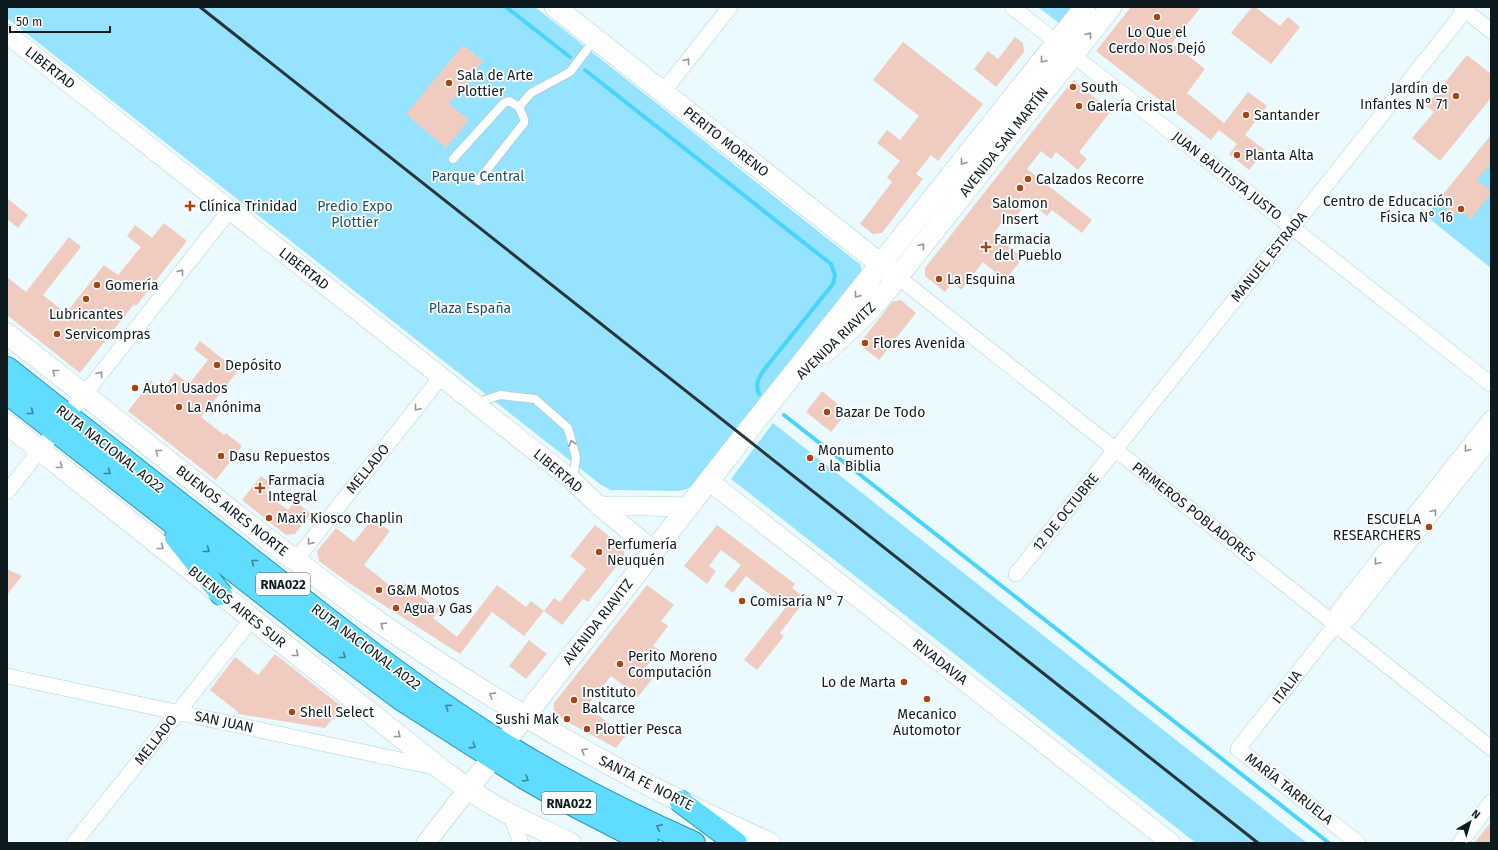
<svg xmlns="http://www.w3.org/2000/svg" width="1498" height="850" viewBox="0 0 1498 850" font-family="'Fira Sans',sans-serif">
  <rect width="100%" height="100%" fill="#ebfaff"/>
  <path fill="#95e3fe" d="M7,7H535L857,262L860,264L862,271L857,281L691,486L687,489L677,491L617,490H610L600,484L7,18Z
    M1038,7H1073L1060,24Z
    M1491,135V268L1426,216Z
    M773,423L1307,843H1196L731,479Z"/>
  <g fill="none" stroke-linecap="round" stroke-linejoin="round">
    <path stroke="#4ad4fd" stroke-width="4" d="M506,7L570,57
      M585,70L831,264L835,275L833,284L763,371C758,379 755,385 759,394
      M784,415L1329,843"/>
  </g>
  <path fill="#efccbf" d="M1131,7H1201L1172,43L1205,69L1187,93L1224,123L1248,92L1267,106L1245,135L1265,150L1249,170L1229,154L1237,144L1219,130L1211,140L1096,51Z
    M1252,7H1255L1280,26L1288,17L1300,27L1271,64L1231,33Z
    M1015,37L1023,43L1024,52L996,87L974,69L988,51L998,59Z
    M903,42L983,104L938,161L931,155L916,174L923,179L882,233L873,234L860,224L892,182L887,177L900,161L877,143L887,130L900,140L919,116L873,80Z
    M463,45L483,61L449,104L469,120L446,148L406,114Z
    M1467,55L1491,74V98L1440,161L1412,138L1434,112L1426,106Z
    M1073,80L1111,111L1079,152L1087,159L1078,170L1056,152L1051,159L1041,151L1027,169L1092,220L1082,233L1052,210L1047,216L1028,201L1013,221L1007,216L993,234L1023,258L1005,280L983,262L961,290L953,283L945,292L925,276V268Z
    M1491,135V163L1477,180L1491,191V193L1471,219L1459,210L1455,215L1438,201Z
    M7,198L28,215L18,228L7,219Z
    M164,223L187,241L136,306L134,304L80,373L7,315V277L26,292L69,237L81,247L43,295L66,313L104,265L118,275L141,247L127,236L135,225L152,238Z
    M901,300L916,313L879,360L859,344L892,302Z
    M200,341L238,371L201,417L224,435L226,433L242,446L216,480L128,411L151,381L162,390L175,373L189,384L208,360L194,349Z
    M822,391L847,412L831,432L806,412Z
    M261,476L272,484L265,493L288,510L295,501L311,514L295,534L286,535L242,500Z
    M373,518L390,531L364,565L398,592L405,583L426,600L440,610L433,618L457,637L497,585L526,607L531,601L544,611L524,636L492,612L460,654L349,583L319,561L317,551L336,528L354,542Z
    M595,525L624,548V557L588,602L583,599L562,625L544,611L554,598L560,602L586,569L570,556Z
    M717,525L795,584L792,588L806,599L780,633L784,636L757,670L744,660L786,607L746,576L733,593L724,586L741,565L721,550L709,566L716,571L707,584L684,566Z
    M7,569L22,576L7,595Z
    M647,585L674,605L661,621L668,626L653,646L659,650L644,670L653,678L638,697L611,676L587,706L614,727L616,725L627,734L616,748L562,719L554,711V703Z
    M529,640L547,654L526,679L509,666Z
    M275,654L342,707L325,728L238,714V712L210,690L235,657L258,675Z
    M1491,822V843H1474Z"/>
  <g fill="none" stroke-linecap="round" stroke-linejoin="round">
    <g stroke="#acd1df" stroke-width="10">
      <path id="service" d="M519,107L531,93L570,72L595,39
        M453,159L504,103L509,101L519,107L524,119V123L478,181
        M476,403L500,395L535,399L568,428L576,457L573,480"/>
    </g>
    <g stroke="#acd1df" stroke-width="16">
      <path id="minor" d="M1012,7L1491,384
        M1461,7L1491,31
        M663,92L730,7
        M898,277L1491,748
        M7,492L230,210
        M295,561L441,377
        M1016,574L1468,7
        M1336,624L1238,749L1358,843
        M1336,624L1338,611L1491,418
        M1336,624L1346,621L1349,619L1491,439
        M7,676L438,768
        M510,814L521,843
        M74,843L252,619
        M1460,843L1491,802"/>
    </g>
    <g stroke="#acd1df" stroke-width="20">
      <path id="tertiary" d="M7,34L573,481L599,506L654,551
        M709,481L1171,843
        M599,506H646L688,507
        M426,843L468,789"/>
    </g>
    <g stroke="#acd1df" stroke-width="22">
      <path id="secondary" d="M555,7L892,273
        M7,334C75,387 143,441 210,494C266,538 322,582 380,623C503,708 633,783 770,843
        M824,353L863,317L888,289L1111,7
        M7,424L441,769C458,782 476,795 495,806C519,820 545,831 570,843
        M468,789L743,437L1085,7"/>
    </g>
    <g stroke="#2993b1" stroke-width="24">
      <path id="trunk" d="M7,368C85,430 164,491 242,552C327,619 412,687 504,744C565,782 629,814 694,843
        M7,393L325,642L402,700L523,777L558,797L647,843
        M176,537L221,594
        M681,802L736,843"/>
    </g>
    <use href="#service" stroke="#fff" stroke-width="8"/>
    <use href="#minor" stroke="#fff" stroke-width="15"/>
    <use href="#tertiary" stroke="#fff" stroke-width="19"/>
    <use href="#secondary" stroke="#fff" stroke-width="21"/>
    <use href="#trunk" stroke="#60dcff" stroke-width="22"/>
    <path stroke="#273539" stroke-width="3" d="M200,7L1258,843"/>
  </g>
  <defs><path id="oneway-chevron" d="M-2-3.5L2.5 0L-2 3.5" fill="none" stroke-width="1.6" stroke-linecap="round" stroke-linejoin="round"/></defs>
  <g stroke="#92989a">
    <use href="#oneway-chevron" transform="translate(1089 35) rotate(-52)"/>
    <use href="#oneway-chevron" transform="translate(1043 60) rotate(128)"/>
    <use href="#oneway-chevron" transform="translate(687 61) rotate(-52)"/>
    <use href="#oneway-chevron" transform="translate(963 162) rotate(128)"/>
    <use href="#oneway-chevron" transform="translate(922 246) rotate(-52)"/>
    <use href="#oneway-chevron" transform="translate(181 272) rotate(-52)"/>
    <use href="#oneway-chevron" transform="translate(857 295) rotate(129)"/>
    <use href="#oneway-chevron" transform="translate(55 372) rotate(-142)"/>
    <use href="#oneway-chevron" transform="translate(100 374) rotate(-52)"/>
    <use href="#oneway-chevron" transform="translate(417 408) rotate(129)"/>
    <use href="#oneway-chevron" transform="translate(572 443) rotate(-106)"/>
    <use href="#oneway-chevron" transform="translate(1467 449) rotate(128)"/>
    <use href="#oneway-chevron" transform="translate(158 452) rotate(-142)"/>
    <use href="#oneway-chevron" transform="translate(60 466) rotate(38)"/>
    <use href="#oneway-chevron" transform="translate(1434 512) rotate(-52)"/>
    <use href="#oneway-chevron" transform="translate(310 542) rotate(129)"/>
    <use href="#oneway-chevron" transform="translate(161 547) rotate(38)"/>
    <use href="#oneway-chevron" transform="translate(1377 562) rotate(128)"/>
    <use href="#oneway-chevron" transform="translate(383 625) rotate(-146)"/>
    <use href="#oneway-chevron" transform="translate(296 654) rotate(39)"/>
    <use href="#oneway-chevron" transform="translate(492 695) rotate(-148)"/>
    <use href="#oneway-chevron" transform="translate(398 735) rotate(39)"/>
    <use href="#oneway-chevron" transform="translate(584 751) rotate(-150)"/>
  </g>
  <g stroke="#3b859a">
    <use href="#oneway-chevron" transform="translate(31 412) rotate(38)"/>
    <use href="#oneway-chevron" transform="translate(108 472) rotate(38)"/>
    <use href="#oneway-chevron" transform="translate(207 550) rotate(38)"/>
    <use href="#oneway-chevron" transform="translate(254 562) rotate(-142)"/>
    <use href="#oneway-chevron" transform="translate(343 656) rotate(38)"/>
    <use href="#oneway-chevron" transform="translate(448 707) rotate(-146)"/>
    <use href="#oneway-chevron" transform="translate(473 746) rotate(32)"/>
    <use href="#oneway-chevron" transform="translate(526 779) rotate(31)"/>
    <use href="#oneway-chevron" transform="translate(659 827) rotate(-155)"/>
  </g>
  <g fill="#a94415" stroke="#fff" stroke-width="1.5">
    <circle cx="1157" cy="17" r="4"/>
    <circle cx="449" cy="83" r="4"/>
    <circle cx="1073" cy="87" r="4"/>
    <circle cx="1456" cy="96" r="4"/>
    <circle cx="1079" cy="106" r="4"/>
    <circle cx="1246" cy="115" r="4"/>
    <circle cx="1237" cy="155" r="4"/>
    <circle cx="1028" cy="179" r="4"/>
    <circle cx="1020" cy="188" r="4"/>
    <path d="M188 200h4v4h4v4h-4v4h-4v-4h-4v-4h4z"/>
    <circle cx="1461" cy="209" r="4"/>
    <path d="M984 241h4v4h4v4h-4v4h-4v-4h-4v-4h4z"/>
    <circle cx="939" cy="279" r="4"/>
    <circle cx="97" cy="285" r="4"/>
    <circle cx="86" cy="299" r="4"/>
    <circle cx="57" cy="334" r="4"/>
    <circle cx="865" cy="343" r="4"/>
    <circle cx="217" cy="365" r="4"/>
    <circle cx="135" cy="388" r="4"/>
    <circle cx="179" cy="407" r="4"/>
    <circle cx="827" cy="412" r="4"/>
    <circle cx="221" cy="456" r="4"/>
    <circle cx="810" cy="458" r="4"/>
    <path d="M258 482h4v4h4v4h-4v4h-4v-4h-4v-4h4z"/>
    <circle cx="269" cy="518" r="4"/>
    <circle cx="1429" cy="527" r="4"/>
    <circle cx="599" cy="552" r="4"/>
    <circle cx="379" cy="590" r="4"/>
    <circle cx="742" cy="601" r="4"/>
    <circle cx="396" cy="608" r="4"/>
    <circle cx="620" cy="664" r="4"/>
    <circle cx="904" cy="682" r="4"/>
    <circle cx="927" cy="699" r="4"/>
    <circle cx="574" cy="700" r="4"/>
    <circle cx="292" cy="712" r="4"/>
    <circle cx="567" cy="719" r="4"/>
    <circle cx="587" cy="729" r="4"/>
  </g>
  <g text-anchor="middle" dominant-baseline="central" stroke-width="3.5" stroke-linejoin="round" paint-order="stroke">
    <g fill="#fff" stroke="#565f62" stroke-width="1">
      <rect x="256" y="573" width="54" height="22" rx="3"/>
      <rect x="542" y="792" width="54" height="22" rx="3"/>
    </g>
    <g font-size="13" font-weight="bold" fill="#0d1b1f">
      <text x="283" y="584">RNA022</text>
      <text x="569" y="803">RNA022</text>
    </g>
    <g font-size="14" fill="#0d1b1f" stroke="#fff" text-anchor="start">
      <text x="1157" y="32" text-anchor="middle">Lo Que el<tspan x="1157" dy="16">Cerdo Nos Dejó</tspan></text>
      <text x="457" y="75">Sala de Arte<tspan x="457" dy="16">Plottier</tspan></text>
      <text x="1081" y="87">South</text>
      <text x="1448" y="88" text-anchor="end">Jardín de<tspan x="1448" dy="16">Infantes N° 71</tspan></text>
      <text x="1087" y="106">Galería Cristal</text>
      <text x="1254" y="115">Santander</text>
      <text x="1245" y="155">Planta Alta</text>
      <text x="1036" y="179">Calzados Recorre</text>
      <text x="1453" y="201" text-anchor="end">Centro de Educación<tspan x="1453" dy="16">Física N° 16</tspan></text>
      <text x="1020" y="203" text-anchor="middle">Salomon<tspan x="1020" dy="16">Insert</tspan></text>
      <text x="199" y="206">Clínica Trinidad</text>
      <text x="994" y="239">Farmacia<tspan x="994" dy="16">del Pueblo</tspan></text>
      <text x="947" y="279">La Esquina</text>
      <text x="105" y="285">Gomería</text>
      <text x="86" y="314" text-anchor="middle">Lubricantes</text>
      <text x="65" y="334">Servicompras</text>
      <text x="873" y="343">Flores Avenida</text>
      <text x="225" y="365">Depósito</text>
      <text x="143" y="388">Auto1 Usados</text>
      <text x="187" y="407">La Anónima</text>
      <text x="835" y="412">Bazar De Todo</text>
      <text x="818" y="450">Monumento<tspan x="818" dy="16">a la Biblia</tspan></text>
      <text x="229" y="456">Dasu Repuestos</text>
      <text x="268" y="480">Farmacia<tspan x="268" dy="16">Integral</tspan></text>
      <text x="277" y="518">Maxi Kiosco Chaplin</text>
      <text x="1421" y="519" text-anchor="end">ESCUELA<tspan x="1421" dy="16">RESEARCHERS</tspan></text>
      <text x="607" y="544">Perfumería<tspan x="607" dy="16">Neuquén</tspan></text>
      <text x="387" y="590">G&amp;M Motos</text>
      <text x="750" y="601">Comisaría N° 7</text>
      <text x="404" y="608">Agua y Gas</text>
      <text x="628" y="656">Perito Moreno<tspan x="628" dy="16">Computación</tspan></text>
      <text x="896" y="682" text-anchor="end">Lo de Marta</text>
      <text x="582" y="692">Instituto<tspan x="582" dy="16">Balcarce</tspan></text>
      <text x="300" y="712">Shell Select</text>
      <text x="927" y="714" text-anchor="middle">Mecanico<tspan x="927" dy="16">Automotor</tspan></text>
      <text x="559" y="719" text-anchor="end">Sushi Mak</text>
      <text x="595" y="729">Plottier Pesca</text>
    </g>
    <g font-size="14" fill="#0d1b1f" stroke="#fff">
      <text transform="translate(50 68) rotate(38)">LIBERTAD</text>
      <text transform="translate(726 142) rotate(38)">PERITO MORENO</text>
      <text transform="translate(1004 142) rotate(-52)">AVENIDA SAN MARTÍN</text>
      <text transform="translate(1227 176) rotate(38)">JUAN BAUTISTA JUSTO</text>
      <text transform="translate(1269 257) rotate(-51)">MANUEL ESTRADA</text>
      <text transform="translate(304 269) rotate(38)">LIBERTAD</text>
      <text transform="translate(836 341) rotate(-44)">AVENIDA RIAVITZ</text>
      <text transform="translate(110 449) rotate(38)">RUTA NACIONAL A022</text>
      <text transform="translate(368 469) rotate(-51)">MELLADO</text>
      <text transform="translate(558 471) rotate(40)">LIBERTAD</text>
      <text transform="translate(232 511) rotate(38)">BUENOS AIRES NORTE</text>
      <text transform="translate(1066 512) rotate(-51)">12 DE OCTUBRE</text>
      <text transform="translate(1194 512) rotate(38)">PRIMEROS POBLADORES</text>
      <text transform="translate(237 607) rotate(39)">BUENOS AIRES SUR</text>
      <text transform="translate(598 622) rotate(-52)">AVENIDA RIAVITZ</text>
      <text transform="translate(366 647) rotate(37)">RUTA NACIONAL A022</text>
      <text transform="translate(940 662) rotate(38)">RIVADAVIA</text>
      <text transform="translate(1287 687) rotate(-52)">ITALIA</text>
      <text transform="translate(224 722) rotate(12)">SAN JUAN</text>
      <text transform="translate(156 740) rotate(-52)">MELLADO</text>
      <text transform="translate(646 783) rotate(27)">SANTA FE NORTE</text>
      <text transform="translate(1289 789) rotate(38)">MARÍA TARRUELA</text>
    </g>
    <g font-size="14" fill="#195262" stroke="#fff">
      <text x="478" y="176">Parque Central</text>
      <text x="355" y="206">Predio Expo<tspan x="355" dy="16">Plottier</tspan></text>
      <text x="470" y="308">Plaza España</text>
    </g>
  </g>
  <rect width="1498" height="850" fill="none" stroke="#0d1b1f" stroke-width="16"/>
  <g transform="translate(1470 822) rotate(38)" stroke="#ffffff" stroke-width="3" paint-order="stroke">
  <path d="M0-3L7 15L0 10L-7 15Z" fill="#0d1b1f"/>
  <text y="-6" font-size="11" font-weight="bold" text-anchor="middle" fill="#0d1b1f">N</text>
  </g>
  <path d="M10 26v6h100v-6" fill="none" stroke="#0d1b1f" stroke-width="2"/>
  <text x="16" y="26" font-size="12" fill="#0d1b1f" stroke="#ffffff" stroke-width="3" paint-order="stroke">50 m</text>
</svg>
